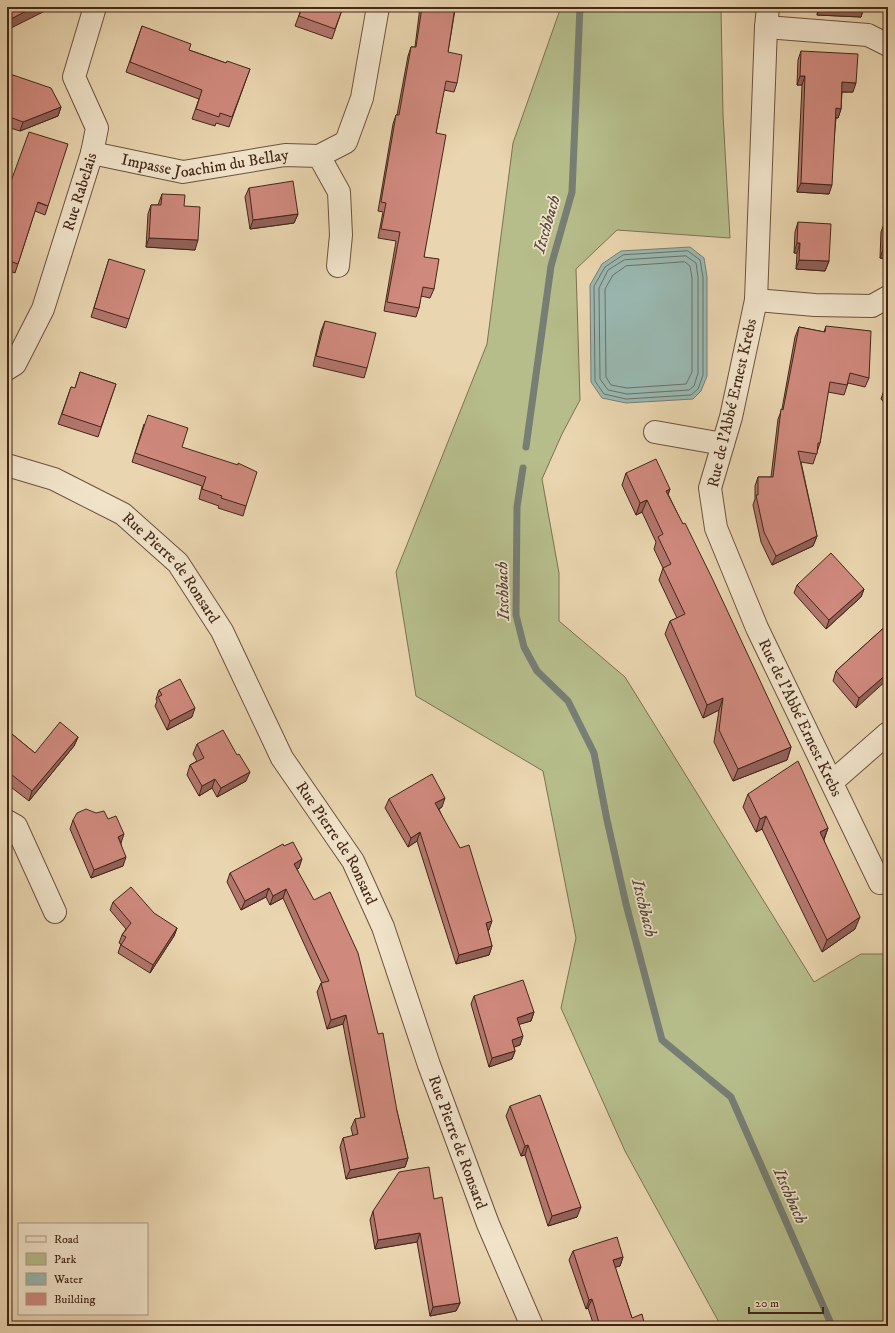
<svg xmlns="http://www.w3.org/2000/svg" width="895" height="1333" viewBox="0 0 895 1333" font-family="'IM FELL DW Pica',serif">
  <rect width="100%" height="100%" fill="#e9d5af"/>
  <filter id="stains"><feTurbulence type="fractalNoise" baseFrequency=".005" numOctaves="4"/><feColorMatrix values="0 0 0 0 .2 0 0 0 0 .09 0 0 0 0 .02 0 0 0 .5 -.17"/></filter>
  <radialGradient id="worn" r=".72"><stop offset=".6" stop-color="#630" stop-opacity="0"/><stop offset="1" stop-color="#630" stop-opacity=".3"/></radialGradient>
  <path fill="#b6bd8b" stroke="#7c7252" d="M561,7H721L723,115L730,238L617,230L576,269L580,400L562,434L542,479L559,573V621L625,677L814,982L861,954H888V1326H721L625,1151L561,1008L576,938L543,771L416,696L396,572L487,344L513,143Z"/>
  <path fill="#99b8b1" stroke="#777e74" d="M690,247L704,258L707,277V376L701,391L693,399L626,403L602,398L591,382L590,285L602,264L621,251Z"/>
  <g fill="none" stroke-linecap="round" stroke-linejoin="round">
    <path stroke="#6e6f65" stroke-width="1" d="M688,251L700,260L703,277V375L698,389L691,395L626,399L604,394L595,381L594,286L605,267L623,255Z
      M686,256L696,263L698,277V373L694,386L689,390L627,394L608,390L600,379L599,288L608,270L624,260Z
      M685,262L690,266L692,278V372L686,384L627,388L611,385L606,377L605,289L613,275L626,266Z"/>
    <path stroke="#777e74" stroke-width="7" d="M526,447L551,266L572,192L580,7
      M523,468L517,507L516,615L524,647L537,671L568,701L594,753L607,820L626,904L662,1040L731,1097L832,1326"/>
    <g stroke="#6c523e" stroke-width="24">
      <g id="street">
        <path id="s1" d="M768,7L766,27L756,300L731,417L710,488L716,528L757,628L880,883"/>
        <path d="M766,27L868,35L888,45"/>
        <path id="s2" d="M92,153L183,172L285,155L319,156L339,192L341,235L338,266"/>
        <path d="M319,156L346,142L362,98L378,7"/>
        <path d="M756,300L815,305L872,306L888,297"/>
        <path id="s3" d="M7,369L15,364L43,309L92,153L97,128L74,77L95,7"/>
        <path d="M655,432L723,444"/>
        <path id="s4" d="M7,465L54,479L123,514L178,563L222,631L282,758L353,861L383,927L429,1065L488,1224L532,1326"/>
        <path d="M832,782L888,733"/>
        <path d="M7,821L16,826L55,912"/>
      </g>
    </g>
    <use href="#street" stroke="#f1e4cb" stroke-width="22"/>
  </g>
  <path fill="#b2766c" stroke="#432619" d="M302,7H343L332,39L295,26Z
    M420,7H464L462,11L455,10L448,52L457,83L454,92L444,90L436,133L424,257L434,289L430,298L421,296L419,308L416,317L384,311L396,241L378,238L383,212L378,211L393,124L396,115H397L408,56L411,47H415Z
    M818,7H864L861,17L817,15Z
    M142,26L189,50L226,63L250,69L229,127L216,123L215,126L192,119L199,99L126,72Z
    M801,51L853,92H842L841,109L838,118H836L829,194L797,192L802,85H797L798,60Z
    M7,73L61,107L58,116L20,131L7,127Z
    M249,188L298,214L294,223L250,229L245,197Z
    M7,192L48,206L45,215L35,211L15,273L7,270Z
    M162,194L184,206L195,250L146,247L148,214L151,205H158Z
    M798,222L829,261L825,271L796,269L797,253H794L795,232Z
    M884,224H888V259L880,258L881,232Z
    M109,259L129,319L126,328L91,317Z
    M325,321L367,368L364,378L313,366L321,331Z
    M826,326L869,378L865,387L848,383L844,395L828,392L820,443L813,464L801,462L817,536L813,546L772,565L761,542L753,505L755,499V486L758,477H771L778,419L782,409L795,337L799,327L824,332Z
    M80,372L116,384L98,437L58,424L71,387L75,388Z
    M888,387V407L881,399L884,390Z
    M144,424L246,506L243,516L218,508L219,506L199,499L202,486L132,462Z
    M626,473L670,489L668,494L791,747L787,760L733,781L714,742L719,710L703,718L665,634L670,621L677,618L659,580L663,568L654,549L656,542L642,512L636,515L622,485Z
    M797,585L864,589L861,597L826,629L794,593Z
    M888,624L856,708L833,681L836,671Z
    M159,690L192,717L167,730L155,706L157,701L156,699Z
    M7,730L35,753L78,737L74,746L29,801L7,784Z
    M197,744L246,781L217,797L212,788L199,796L187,775L190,765L197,761L193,754Z
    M748,794L828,828L824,840L855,929L822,952L762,829L756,832L743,807Z
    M389,799L442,807L439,809L489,930L488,931L492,946L489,955L456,964L417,841L408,847L385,808Z
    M108,819L121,843L123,866L91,878L70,829L73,820Z
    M299,868L297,869L397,1111L408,1158L405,1167L346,1179L340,1147L343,1138L353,1136L351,1128L355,1119L361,1118L343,1024L327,1029L317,992L321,983H322L283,898L270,905L266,897L241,910L227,882L230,873Z
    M113,902L177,928L174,936L150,973L118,953L121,944L119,943L122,935L126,929L110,910Z
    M474,996L534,1012L531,1021L519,1024L520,1045L514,1047L515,1051L512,1059L489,1067L471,1004Z
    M510,1106L577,1217L548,1226L525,1155L521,1156L506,1116Z
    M434,1199L460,1303L456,1311L430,1316L417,1242L375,1249L370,1220L373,1211Z
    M573,1251L623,1257L620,1266L615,1267L632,1318L645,1326H594L588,1308L586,1309L569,1260Z"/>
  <path fill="#916058" stroke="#432619" d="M34,7H53L7,30V21Z
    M820,7H864L861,17L817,15Z
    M800,76H805L802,85H797Z
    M842,82L856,83L853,92H839Z
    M61,107L58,116L20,131L23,122Z
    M836,108L841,109L838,118L833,117Z
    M801,183L832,185L829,194L797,192Z
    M298,214L294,223L250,229L253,220Z
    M149,238L198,240L195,250L146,247Z
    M797,243H800L797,253H794Z
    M883,250H888V259L880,258Z
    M799,260L829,261L825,271L796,269Z
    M670,489L666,501V491Z
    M647,500L642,512L636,515L640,503Z
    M817,536L813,546L772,565L776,556Z
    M864,589L861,597L826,629L829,620Z
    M888,673V679L856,708L859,698Z
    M723,698L719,710L703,718L707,705Z
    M195,708L192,717L167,730L170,721Z
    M78,737L74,746L29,801L32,791Z
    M791,747L787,760L733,781L738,769Z
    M250,772L246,781L217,797L221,788Z
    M215,779L212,788L199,796L202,786Z
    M445,798L442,807L432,813L435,803Z
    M766,816L762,829L756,832L760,819Z
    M828,828L823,841L820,832Z
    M420,832L417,841L408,847L411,838Z
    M124,834L121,843L118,837Z
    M126,857L123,866L91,878L94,870Z
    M302,859L299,868L291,873L294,864Z
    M269,888L266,897L241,910L245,901Z
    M286,889L283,898L270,905L273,896Z
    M860,917L855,929L822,952L827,940Z
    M492,921L489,930L482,932L486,923Z
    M177,928L174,936L150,973L153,965Z
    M492,946L489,955L456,964L459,955Z
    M534,1012L531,1021L514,1026L517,1018Z
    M346,1015L343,1024L327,1029L331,1020Z
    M523,1036L520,1045L509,1049L512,1040Z
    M515,1051L512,1059L489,1067L492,1058Z
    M528,1145L525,1155L521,1156L525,1146Z
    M408,1158L405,1167L346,1179L350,1170Z
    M581,1207L577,1217L548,1226L552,1216Z
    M420,1233L417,1242L375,1249L378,1240Z
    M623,1257L620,1266L610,1269L613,1260Z
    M592,1299L588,1308L586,1309L589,1300Z
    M460,1303L456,1311L430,1316L433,1307Z"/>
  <path fill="#cf897d" stroke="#432619" d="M7,7H34L7,21Z
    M302,7H343L335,29L299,16Z
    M422,7H455L448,52L462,55L457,83L446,81L436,133L446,135L424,257L439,259L434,289L423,287L419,308L387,302L400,232L381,229L386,203L381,202L396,115H399L411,47H416Z
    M142,26L191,44L189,50L226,63L227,61L250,69L232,117L220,113L219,117L196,109L202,90L130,62Z
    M801,51L858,54L856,83L842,82L841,109L836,108L832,185L801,183L805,76H800Z
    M7,73L51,88L61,107L23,122L7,116Z
    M29,132L68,144L48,206L38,202L18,264L7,260V192Z
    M293,181L298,214L253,220L249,188Z
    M162,194L185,195L184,206L200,207L198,240L149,238L151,205H161Z
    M798,222L831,224L829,261L799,260L800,243H797Z
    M884,224H888V250H883Z
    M109,259L145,270L129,319L94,308Z
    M325,321L376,333L367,368L316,356Z
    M826,326L871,331L869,378L850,373L847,385L830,382L820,443H818L817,454L798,451L817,536L776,556L764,532L756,495H758V477H773L781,409L783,410L799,327L825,332Z
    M80,372L116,384L101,427L62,414L71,387L75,388Z
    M888,387V395L884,390Z
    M148,415L188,428L182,447L238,465V463L257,472L246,506L221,498L222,496L202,489L206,477L135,453Z
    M656,459L670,489L666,491L683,524L685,523L712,578L791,747L738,769L719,730L723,698L707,705L670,621L685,614L663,568L671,564L658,537L663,534L647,500L640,503L626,473Z
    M831,553L864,589L829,620L797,585Z
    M888,624V673L859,698L836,671Z
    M180,679L195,708L170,721L158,697L162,695L159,690Z
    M60,722L78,737L32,791L7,771V730L35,753Z
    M223,730L237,755L239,754L250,772L221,788L215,779L202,786L190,765L204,758L197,744Z
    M798,761L828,828L820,832L860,917L827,940L766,816L760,819L748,794Z
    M432,774L445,798L435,803L460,848L469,845L492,921L486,923L492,946L459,955L420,832L411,838L389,799Z
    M86,809L96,813L104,811L108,819L116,816L124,834L118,837L126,857L94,870L73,820L77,813Z
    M293,842L302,859L294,864L314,900L330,892L358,953L378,1034L383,1033L397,1111L408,1158L350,1170L343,1138L358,1134L355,1119L365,1117L346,1015L331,1020L321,983L329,981L286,889L273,896L269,888L245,901L230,873L283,844L284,846Z
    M131,887L154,913L177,928L153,965L121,945L126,937L122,935L131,923L113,902Z
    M523,980L534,1012L517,1018L523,1036L512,1040L515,1051L492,1058L474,996Z
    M540,1095L581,1207L552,1216L528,1145L525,1146L510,1106Z
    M429,1167L434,1199L442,1197L460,1303L433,1307L420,1233L378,1240L373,1211L399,1172Z
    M617,1237L623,1257L613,1260L632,1318L642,1314L645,1326H600L592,1299L589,1300L573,1251Z"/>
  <g text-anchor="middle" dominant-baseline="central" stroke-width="3.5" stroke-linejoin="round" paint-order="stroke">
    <g font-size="16" fill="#432619" stroke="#f1e4cb">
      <text stroke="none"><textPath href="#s2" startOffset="115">Impasse Joachim du Bellay</textPath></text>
      <text stroke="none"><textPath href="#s3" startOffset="194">Rue Rabelais</textPath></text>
      <text transform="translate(732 403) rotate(-77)">Rue de l'Abbé Ernest Krebs</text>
      <text stroke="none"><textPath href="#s4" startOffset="199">Rue Pierre de Ronsard</textPath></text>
      <text stroke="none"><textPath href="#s1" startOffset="735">Rue de l'Abbé Ernest Krebs</textPath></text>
      <text stroke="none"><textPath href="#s4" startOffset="523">Rue Pierre de Ronsard</textPath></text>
      <text stroke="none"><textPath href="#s4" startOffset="847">Rue Pierre de Ronsard</textPath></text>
    </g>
    <g font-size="17" font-style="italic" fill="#584a3f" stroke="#f1e4cb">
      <text transform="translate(547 224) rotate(-74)">Itschbach</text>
      <text transform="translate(503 591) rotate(-92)">Itschbach</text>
      <text transform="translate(644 908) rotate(76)">Itschbach</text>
      <text transform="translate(790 1196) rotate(66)">Itschbach</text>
    </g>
  </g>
  <rect width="895" height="1333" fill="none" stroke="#e9d5af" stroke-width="24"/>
  <rect x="8" y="8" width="879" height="1317" fill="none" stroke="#432619" stroke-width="2"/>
  <rect x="12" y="12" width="871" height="1309" fill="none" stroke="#432619"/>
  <rect x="18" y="1223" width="130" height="92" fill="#f1e4cb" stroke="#ab9884"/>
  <rect x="26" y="1236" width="20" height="6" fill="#f1e4cb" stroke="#ab9884"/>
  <text x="54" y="1243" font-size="12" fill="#432619">Road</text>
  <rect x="26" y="1253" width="20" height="12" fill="#b6bd8b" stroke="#ab9884"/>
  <text x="54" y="1263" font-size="12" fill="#432619">Park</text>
  <rect x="26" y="1273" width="20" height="12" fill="#99b8b1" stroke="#ab9884"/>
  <text x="54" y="1283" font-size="12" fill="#432619">Water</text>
  <rect x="26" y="1293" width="20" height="12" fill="#cf897d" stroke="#ab9884"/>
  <text x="54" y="1303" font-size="12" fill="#432619">Building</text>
  <path d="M749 1307v6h74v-6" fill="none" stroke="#432619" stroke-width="2"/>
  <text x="755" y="1307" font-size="12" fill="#432619" stroke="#f1e4cb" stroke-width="3" paint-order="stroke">20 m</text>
  <rect width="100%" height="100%" filter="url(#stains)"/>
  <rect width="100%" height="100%" fill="url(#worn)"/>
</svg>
